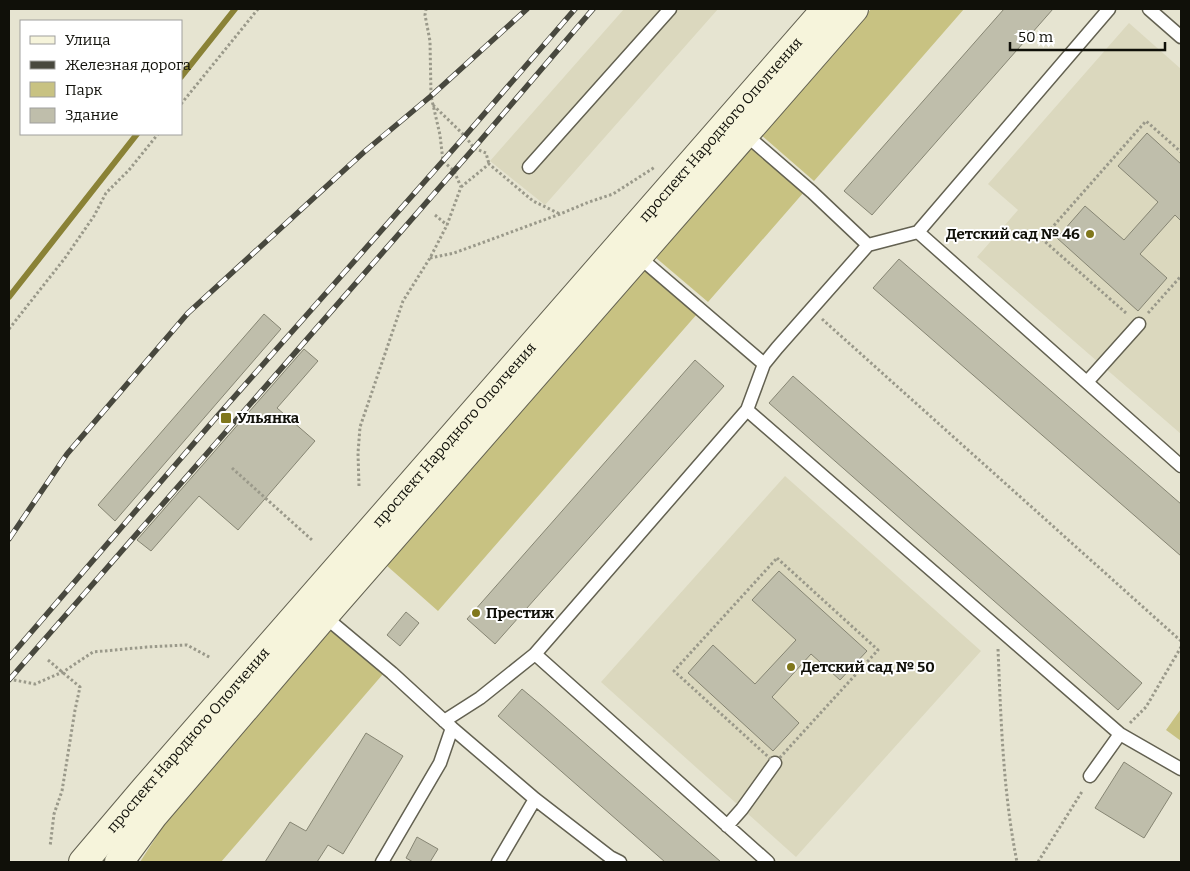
<svg xmlns="http://www.w3.org/2000/svg" width="1190" height="871" viewBox="0 0 1190 871" font-family="Bitter,serif">
  <rect width="100%" height="100%" fill="#e6e4d1"/>
  <path fill="#dbd8be" d="M624,9H718L545,205L490,161Z
    M1129,23L1181,69V434L977,257L1018,210L988,184Z
    M785,476L981,651L796,857L601,682Z"/>
  <path fill="#c8c282" d="M871,9H964L814,181L761,135Z
    M752,146L804,192L708,302L655,257Z
    M645,268L697,314L438,611L386,565Z
    M331,630L383,674L221,862H140L169,817Z
    M1181,709V741L1166,730Z"/>
  <g fill="none" stroke-linecap="round" stroke-linejoin="round">
    <path stroke="#8a8236" stroke-width="6" d="M181,77L235,9
      M9,297L137,134"/>
  </g>
  <path fill="#bfbeab" stroke="#868573" d="M1004,9H1053L872,215L844,191Z
    M1147,133L1181,164V221L1175,215L1140,254L1167,278L1138,311L1057,238L1085,206L1124,240L1158,202L1118,166Z
    M899,259L1181,504V556L873,288Z
    M264,314L281,329L115,521L98,505Z
    M304,349L318,361L277,408L315,441L238,530L199,496L151,551L137,540Z
    M695,360L724,386L495,644L467,619Z
    M793,376L1142,683L1118,710L769,403Z
    M779,571L867,651L840,680L811,654L772,697L799,723L773,751L688,673L713,645L755,684L796,640L752,600Z
    M406,612L419,623L400,646L387,635Z
    M522,689L541,705L721,862H665L498,716Z
    M366,733L403,756L343,854L328,845L317,862H265L290,822L306,831Z
    M1124,762L1172,793L1144,838L1095,808Z
    M417,837L438,849L430,862H413L406,858Z"/>
  <g fill="none" stroke-linecap="round" stroke-linejoin="round">
    <g stroke="#636151" stroke-width="15">
      <path id="service" d="M1149,9L1181,37
        M745,134L812,192L868,245L918,232L1109,9
        M529,167L670,9
        M918,232L1181,466
        M638,256L764,364L747,410L1120,734L1181,769
        M764,364L777,348L868,245
        M1087,382L1139,324
        M324,616L392,673L452,728L535,799L610,857L620,862
        M535,654L747,410
        M444,721L480,698L535,654L768,862
        M1090,776L1120,734
        M727,826L742,809L775,763
        M382,862L440,763L452,728
        M498,862L535,799"/>
    </g>
    <g stroke="#636151" stroke-width="30">
      <g id="secondary">
        <path id="s1" d="M83,862L145,789L826,9"/>
        <path d="M119,862L153,816L324,616L854,9"/>
      </g>
    </g>
    <path stroke="#9a998a" stroke-width="3" stroke-dasharray="2.5 2.5" stroke-linecap="butt" d="M181,104L258,9
      M433,105L465,136L474,148L486,153L489,164
      M461,187L489,164L533,201L560,214
      M435,215L447,225
      M430,258L454,253L487,241L560,214L589,202L613,194L655,167
      M1126,313L1042,239L1146,121L1181,152
      M1148,313L1181,276
      M822,319L1181,641
      M9,329L65,258L94,216L106,193L129,170L158,134
      M232,468L312,540
      M359,486L358,453L360,427L403,301L430,258L447,225L461,187L454,171L443,161L440,135L431,96L430,41L425,15L426,9
      M777,558L878,650L775,763L674,671Z
      M998,649C1001,720 1003,792 1017,862
      M48,660L80,687L75,710L62,791L54,814L50,847
      M9,679L35,684L63,672L93,652L147,647L187,645L211,658
      M1130,723L1146,707L1181,647
      M1038,862L1083,790"/>
    <use href="#service" stroke="#fff" stroke-width="12"/>
    <use href="#secondary" stroke="#f6f4db" stroke-width="28"/>
    <g stroke="#48483e" stroke-width="5.5">
      <path id="rail" d="M9,539L67,454L188,313L364,152L431,96L527,9
        M9,658L220,413L465,136L575,9
        M9,680L474,148L593,9"/>
    </g>
    <use href="#rail" stroke="#fff" stroke-width="4" stroke-dasharray="11" stroke-linecap="butt"/>
  </g>
  <g fill="#80771c" stroke="#fff" stroke-width="2">
    <circle cx="1090" cy="234" r="5"/>
    <rect x="220" y="412" width="12" height="12" rx="2.5"/>
    <circle cx="476" cy="613" r="5"/>
    <circle cx="791" cy="667" r="5"/>
  </g>
  <g text-anchor="middle" dominant-baseline="central" stroke-width="4" stroke-linejoin="round" paint-order="stroke">
    <g font-size="15" fill="#101009" stroke="#fff">
      <text stroke="none"><textPath href="#s1" startOffset="971">проспект Народного Ополчения</textPath></text>
      <text stroke="none"><textPath href="#s1" startOffset="566">проспект Народного Ополчения</textPath></text>
      <text stroke="none"><textPath href="#s1" startOffset="161">проспект Народного Ополчения</textPath></text>
    </g>
    <g font-size="15" font-weight="bold" fill="#101009" stroke="#fff" text-anchor="start">
      <text x="1080" y="234" text-anchor="end">Детский сад № 46</text>
      <text x="237" y="418">Ульянка</text>
      <text x="486" y="613">Престиж</text>
      <text x="801" y="667">Детский сад № 50</text>
    </g>
  </g>
  <rect width="1190" height="871" fill="none" stroke="#101009" stroke-width="20"/>
  <rect x="20" y="20" width="162" height="115" fill="#ffffff" stroke="#9f9f9d"/>
  <rect x="30" y="36" width="25" height="8" fill="#f6f4db" stroke="#9f9f9d"/>
  <text x="65" y="45" font-size="15" fill="#101009">Улица</text>
  <rect x="30" y="61" width="25" height="8" fill="#48483e" stroke="#9f9f9d"/>
  <text x="65" y="70" font-size="15" fill="#101009">Железная дорога</text>
  <rect x="30" y="82" width="25" height="15" fill="#c8c282" stroke="#9f9f9d"/>
  <text x="65" y="95" font-size="15" fill="#101009">Парк</text>
  <rect x="30" y="108" width="25" height="15" fill="#bfbeab" stroke="#9f9f9d"/>
  <text x="65" y="120" font-size="15" fill="#101009">Здание</text>
  <path d="M1010 42v8h155v-8" fill="none" stroke="#101009" stroke-width="2.5"/>
  <text x="1018" y="42" font-size="15" fill="#101009" stroke="#ffffff" stroke-width="4" paint-order="stroke">50 m</text>
</svg>
